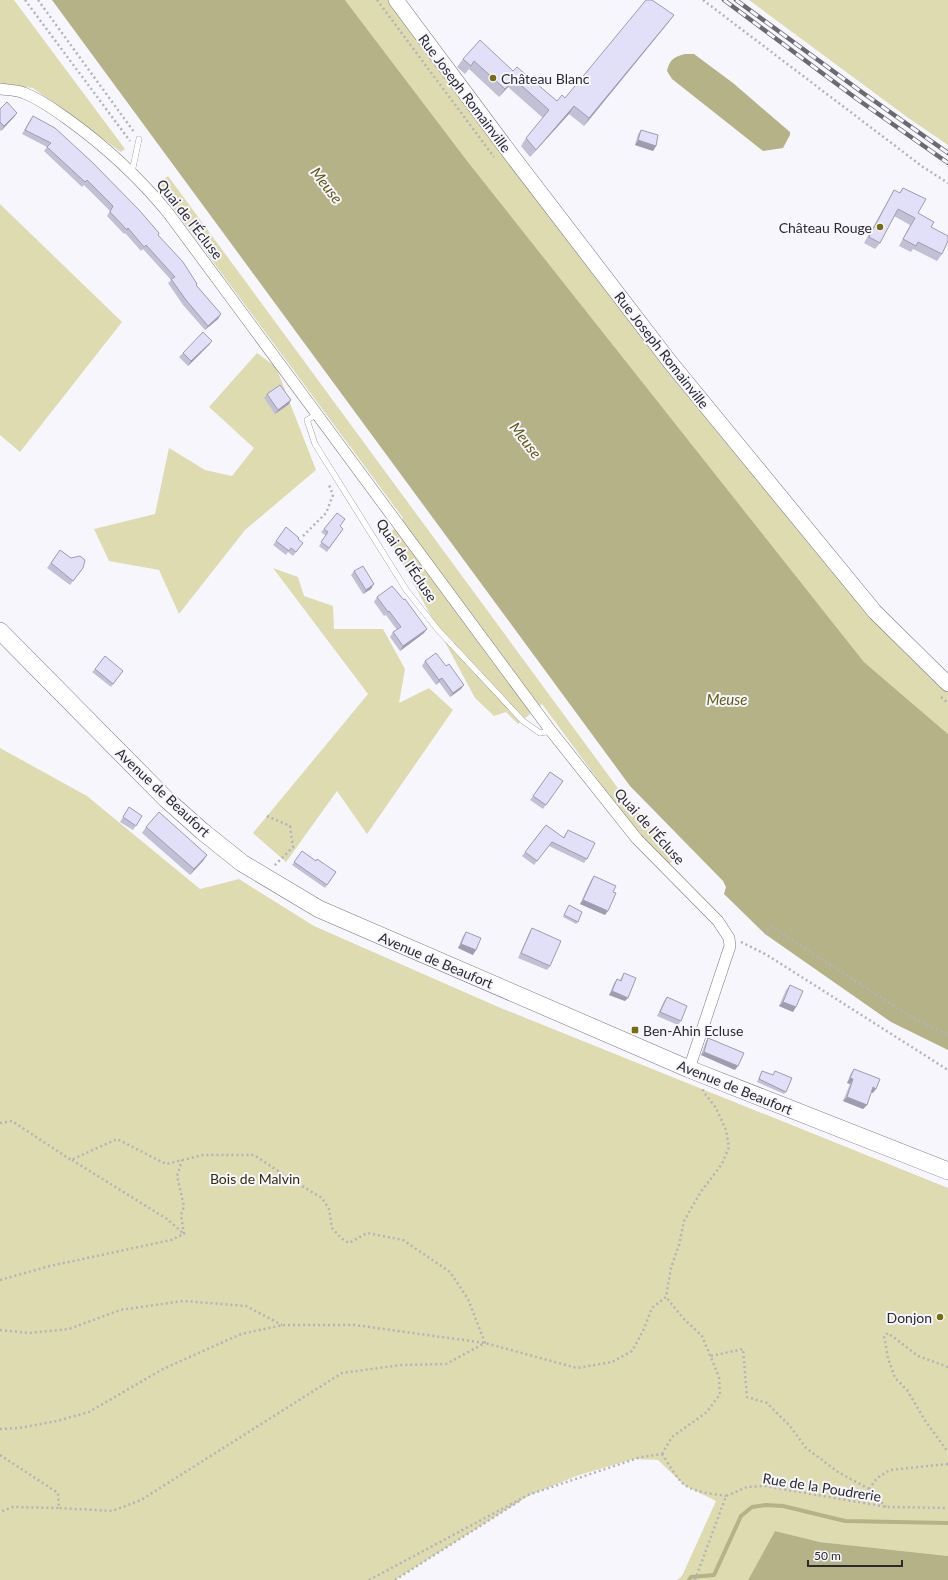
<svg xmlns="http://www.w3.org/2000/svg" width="948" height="1580" viewBox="0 0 948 1580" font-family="Lato,sans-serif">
  <rect width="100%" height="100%" fill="#f7f6fd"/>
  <path fill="#dedbb0" d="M0,0H14L125,149L121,152L33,88L0,84Z
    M345,0H396L833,561L948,684V734L864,662L468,162Z
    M749,0H948V145L907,117Z
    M168,176L631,806L677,855L668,866L621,811L542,704L518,724L506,712L494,716L475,698L388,536L403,518L156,185Z
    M0,204L122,322L20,452L0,435Z
    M257,353L276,367L316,470L245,530L179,614L159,570L109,561L94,529L155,514L169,448L205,470L232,476L254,448L209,407Z
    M273,568L298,577L304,596L333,606L334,629H383L405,669L399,703L429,688L453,710L367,834L337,791L286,862L253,833L368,694Z
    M0,748L87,796L200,889L239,879L314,926L496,1006L948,1188V1556L820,1542L775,1531L748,1580H677L682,1576L716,1501L684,1485L658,1460L634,1459L579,1475L530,1495L395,1580H0Z"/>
  <path fill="#b6b288" d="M52,0H345L468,162L864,662L948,734V1050L891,1022L765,934L724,894L726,887L723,881L630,786Z
    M685,54H694L733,83L790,132V135L783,148L763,151L672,79L667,71C670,59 674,57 685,54Z
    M775,1531L820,1542L948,1556V1580H748Z"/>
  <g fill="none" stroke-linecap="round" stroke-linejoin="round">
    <path stroke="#b6b288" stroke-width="4" d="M689,1580L691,1577L714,1575L741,1516L752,1507L766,1505L783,1506L845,1521L948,1523"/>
    <g stroke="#797783" stroke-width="6">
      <path id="lane" d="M132,172L139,139
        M317,414L307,420L315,444L407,591L439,631L523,721L540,733L551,731"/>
    </g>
    <g stroke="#797783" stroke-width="12">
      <path id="street" d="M0,89C8,90 17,90 24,93C40,99 53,109 66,118C105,146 139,177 169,214L551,731L637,839L718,921L729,938L730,946L689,1069"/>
    </g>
    <g stroke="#797783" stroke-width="16">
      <path id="secondary" d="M396,0L513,157L670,362L875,612L948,684"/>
    </g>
    <g stroke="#797783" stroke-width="18">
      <path id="primary" d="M0,631L166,799L202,831L242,863L319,909L689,1069L948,1171"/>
    </g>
    <path stroke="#b4b3b9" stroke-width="2.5" stroke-dasharray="2 3" stroke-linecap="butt" d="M25,0L130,141
      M38,0L134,132
      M377,0L494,157
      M703,0L923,167L948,183
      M303,536L326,513L333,495L329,485
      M941,697L948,703
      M267,816L290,826L293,847L274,866
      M765,934L770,926L911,1017L948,1035
      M741,942L767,955L948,1070
      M0,1123L12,1121L71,1160L117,1139L166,1164L203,1155H254L292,1180L322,1198L329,1209L332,1228L341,1238L349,1243L367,1233L403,1240L450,1272L468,1299L485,1343L446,1364L401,1365L342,1373L141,1500L112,1511L59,1508
      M72,1160L167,1219L184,1234
      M0,1280L50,1266L171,1240L184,1234L181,1215L184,1206L177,1176L182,1160
      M0,1330L29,1333L69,1329L120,1310L183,1301L246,1306L282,1325
      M711,1356L743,1349L747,1397L767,1403L789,1425L806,1448L838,1472L869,1489L886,1507
      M948,1367L918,1356L888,1333L884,1336L888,1358L895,1378L907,1390L926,1422L948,1452
      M0,1429L19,1428L57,1421L89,1412L163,1369L241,1334L283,1325H355L485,1343L577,1368L612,1362L632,1351L643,1331L652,1308L666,1297L671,1268L679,1245L684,1221L700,1193L722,1164L729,1147L726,1130L716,1108L703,1091V1089
      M662,1454L672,1437L707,1412L720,1394L719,1377L702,1336L683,1318L666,1297
      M662,1454C669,1464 678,1482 688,1487C699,1493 714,1494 726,1496
      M0,1455L58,1493L59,1508L13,1507L0,1512
      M869,1489L877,1478L890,1470L948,1464
      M369,1580L528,1495L641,1457L662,1454
      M395,1580L521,1500
      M695,1580L726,1496L747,1487L765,1486L887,1507L948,1508"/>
    <use href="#lane" stroke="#fff" stroke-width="5.5"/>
    <use href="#street" stroke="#fff" stroke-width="11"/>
    <use href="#secondary" stroke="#fff" stroke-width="15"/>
    <use href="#primary" stroke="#fff" stroke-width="17"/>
    <g stroke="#6b6a70" stroke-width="4.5">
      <path id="rail" d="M724,0L857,99L948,163
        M736,0L863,93L948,153"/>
    </g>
    <use href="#rail" stroke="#f7f6fd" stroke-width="3" stroke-dasharray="9" stroke-linecap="butt"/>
  </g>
  <path fill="#c2c0d5" d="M674,15L668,23L584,126L569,114L530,157L521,146L526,138L543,118L508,87L499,97L469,69L465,74L457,67L463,59L513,71L557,101L565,98Z
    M0,109L17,113L14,117L1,131L0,130Z
    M33,116L159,233L158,235L197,284L196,285L221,314L218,319L205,330L183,305L168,283L171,280L143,249L141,251L125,233L124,234L107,216L110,211L84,185L82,187L44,151L47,147L22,134L30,120Z
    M641,130L656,146L653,151L635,145L638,134Z
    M903,188L918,213L931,227L942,254L937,261L913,249L911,252L899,246L910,225L894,216L880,243L875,249L864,243L890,197L894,190L899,193Z
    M212,341L209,345L188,366L179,357L183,353Z
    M267,394L289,404L275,414L264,398Z
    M340,526L343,529L327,552L319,546L326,536L321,532L324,529Z
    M276,541L300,547L293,556L288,552L286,555L273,545Z
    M60,550L83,568L70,585L47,568Z
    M354,571L371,589L363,594L351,575Z
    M377,597L424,633L400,651L390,637L393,632L397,630L386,615L384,616L374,602Z
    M425,661L461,689L450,697L439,682L436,685L422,666Z
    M95,669L123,671L111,687L92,672Z
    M550,772L563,781L543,809L530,800Z
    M129,807L142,816L133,830L120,822Z
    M546,825L563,838L568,830L587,859L584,863L549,846L534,865L522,856Z
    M146,827L207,855L203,861L190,875L142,833Z
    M302,851L316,861L336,872L325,888L292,865Z
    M594,876L605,915L580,904L591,880Z
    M569,905L578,922L576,924L563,917Z
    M532,928L550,966L547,970L518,958L529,933Z
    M466,932L473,955L458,948L463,936Z
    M624,973L625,1001L609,995L614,983L617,979L620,980Z
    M790,985L793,1012L779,1006L786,990Z
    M667,997L681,1021L678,1025L657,1016L664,1001Z
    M708,1038L735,1070L701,1055L706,1041Z
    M854,1069L873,1093L871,1092L867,1105L863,1109L843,1101L850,1084L847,1083L851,1073Z
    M762,1071L773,1075L775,1071L786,1092L784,1094L757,1082Z"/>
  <path fill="#9e9cae" d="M674,15L668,23L584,126L589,118Z
    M514,79L508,87L499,97L505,89Z
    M574,106L569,114L530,157L536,150Z
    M17,113L14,117L1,131L4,126Z
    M638,140L656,146L653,151L635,145Z
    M221,314L218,319L205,330L208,326Z
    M212,341L209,345L188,366L191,361Z
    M291,400L289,404L275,414L278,410Z
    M374,584L371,589L363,594L366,590Z
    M427,629L424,633L400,651L403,646Z
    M442,678L439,682L436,685L439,680Z
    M464,685L461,689L450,697L453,693Z
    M207,855L203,861L190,875L194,869Z
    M583,900L608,911L605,915L580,904Z
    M461,944L476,950L473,955L458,948Z
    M612,991L628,998L625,1001L609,995Z
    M783,1002L796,1007L793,1012L779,1006Z
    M704,1052L738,1066L735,1070L701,1055Z
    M850,1078L853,1079L850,1084L847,1083Z
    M873,1087L876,1089L873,1093L870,1092Z
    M847,1097L867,1105L863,1109L843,1101Z"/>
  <path fill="#e2dff8" stroke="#9e9cae" d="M646,0H652L674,15L589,118L574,106L536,150L526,138L549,110L514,79L505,89L474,61L471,66L463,59L480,40L513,71L517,67L557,101L562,95L565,98Z
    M7,102L17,113L4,126L0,122V109Z
    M33,116L55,128L93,163L140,211L159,233L158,235L183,262L197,284L196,285L221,314L208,326L186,300L171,279L175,277L146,245L144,247L128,228L127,230L110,212L113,206L87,180L85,182L47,147L51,143L25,130Z
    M641,130L658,135L656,146L638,140Z
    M903,188L926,199L918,213L934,222L931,227L948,236V241L942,254L918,242L916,246L903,239L915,218L898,209L880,243L869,237L894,190L900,193Z
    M203,332L212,341L191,361L183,353Z
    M280,385L291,400L278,410L267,394Z
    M337,513L345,519L340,526L343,529L329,548L321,542L328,532L324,529Z
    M286,527L299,538L298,539L303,543L296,552L291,548L289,551L276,541Z
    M60,550L71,558L80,556L85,560L83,568L73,581L51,563Z
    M363,566L374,584L366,590L354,571Z
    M392,586L404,600L405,599L427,629L403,646L393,632L401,627L389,611L388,612L377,597Z
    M436,653L446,666L449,664L464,685L453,693L442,678L439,680L425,661Z
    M105,656L123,671L113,684L95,669Z
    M550,772L563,781L546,805L533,796Z
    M129,807L142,816L136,826L123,817Z
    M159,812L207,855L194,869L146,827Z
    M546,825L564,838L568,830L595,843L587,859L552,842L537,861L525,852Z
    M302,851L316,861L317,859L336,872L327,885L294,862Z
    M594,876L616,886L613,892L616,893L608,911L583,900Z
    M569,905L582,912L578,922L564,915Z
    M532,928L561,941L550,966L521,953Z
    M466,932L481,938L476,950L461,944Z
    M624,973L636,978L628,998L612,991L617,979L621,981Z
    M790,985L803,991L796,1007L783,1002Z
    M667,997L687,1006L681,1021L660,1012Z
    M708,1038L744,1053L738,1066L704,1052Z
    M854,1069L880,1079L876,1089L873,1087L867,1105L847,1097L853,1079L850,1078Z
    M762,1071L773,1075L775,1071L792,1078L786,1092L759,1079Z"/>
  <g fill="#776e0c" stroke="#f7f6fd" stroke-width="1.5">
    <circle cx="493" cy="78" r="4"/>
    <circle cx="880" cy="227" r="4"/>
    <rect x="631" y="1026" width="8" height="8" rx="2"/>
    <circle cx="940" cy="1317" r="4"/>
  </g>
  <g text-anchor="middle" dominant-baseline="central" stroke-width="4" stroke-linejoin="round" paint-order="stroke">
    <g font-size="14" fill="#2b2a2f" stroke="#f7f6fd" text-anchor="start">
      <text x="501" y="78">Château Blanc</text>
      <text x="872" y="227" text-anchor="end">Château Rouge</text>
      <text x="643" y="1030">Ben-Ahin Ecluse</text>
      <text x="932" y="1317" text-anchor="end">Donjon</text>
    </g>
    <g font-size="14" fill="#2b2a2f" stroke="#f7f6fd">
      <text transform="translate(465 93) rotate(53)">Rue Joseph Romainville</text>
      <text transform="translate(190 219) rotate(52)">Quai de l'Écluse</text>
      <text transform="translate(662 350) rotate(52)">Rue Joseph Romainville</text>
      <text transform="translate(407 560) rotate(56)">Quai de l'Écluse</text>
      <text transform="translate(163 792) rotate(43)">Avenue de Beaufort</text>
      <text transform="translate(650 826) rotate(48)">Quai de l'Écluse</text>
      <text transform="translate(436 960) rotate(23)">Avenue de Beaufort</text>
      <text transform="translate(735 1087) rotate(22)">Avenue de Beaufort</text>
      <text transform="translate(822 1487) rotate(9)">Rue de la Poudrerie</text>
    </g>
    <g font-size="14" fill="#312d0a" stroke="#f7f6fd">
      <text x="255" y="1178">Bois de Malvin</text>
    </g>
    <g font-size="15" font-style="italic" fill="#605a15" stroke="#f7f6fd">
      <text transform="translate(327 185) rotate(52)">Meuse</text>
      <text transform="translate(526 440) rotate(52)">Meuse</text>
      <text x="727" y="699">Meuse</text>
    </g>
  </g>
  <path d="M808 1560v6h94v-6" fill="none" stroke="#2b2a2f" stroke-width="2"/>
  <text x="814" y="1560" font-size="12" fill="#2b2a2f" stroke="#f7f6fd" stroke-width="3" paint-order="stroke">50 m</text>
</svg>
